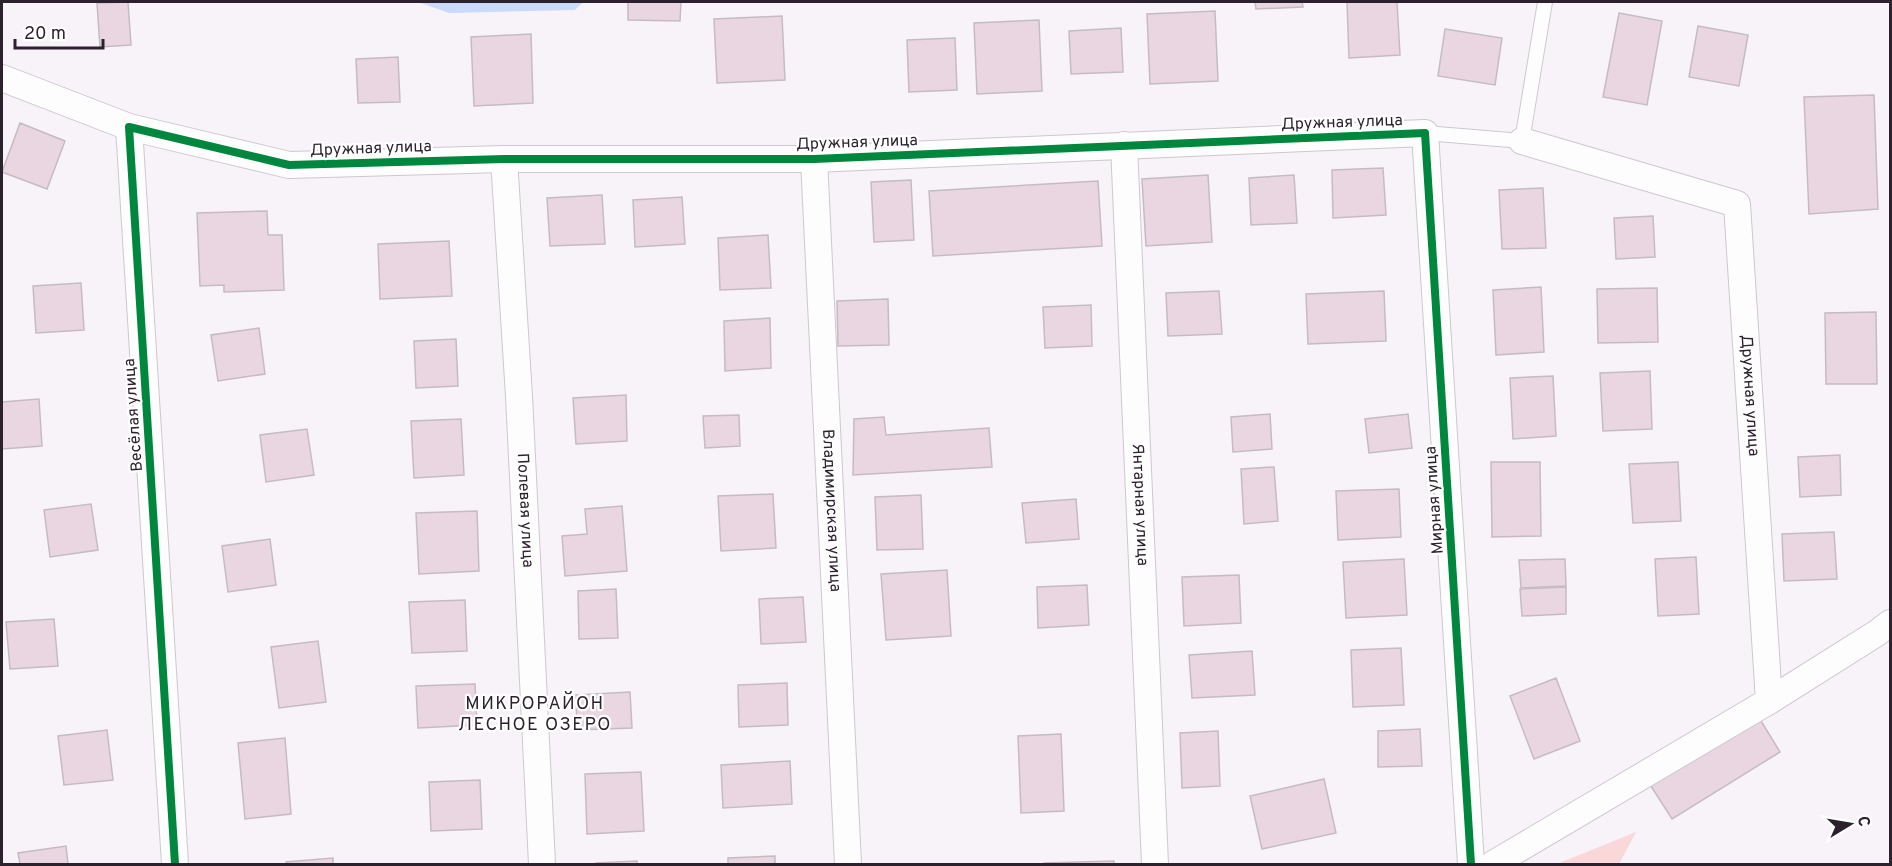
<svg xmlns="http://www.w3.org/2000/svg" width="1892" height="866" viewBox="0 0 1892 866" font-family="Overpass,sans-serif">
  <rect width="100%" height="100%" fill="#f8f2f9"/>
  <path fill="#fad7d9" d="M1636,832L1619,864H1557Z"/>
  <path fill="#cadafa" d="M418,2H583L575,10L449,13Z"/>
  <path fill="#e9d6e0" stroke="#c5bcc2" stroke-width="1.5" d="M128,2L131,45L100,47L97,3Z
    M628,2H681L680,21L628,20Z
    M1255,2H1302L1303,7L1256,9Z
    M1347,2H1397L1400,55L1349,58Z
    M1215,11L1218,81L1150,84L1147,14Z
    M1619,13L1662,21L1647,105L1603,97Z
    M782,16L785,80L717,83L714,19Z
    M1039,20L1042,91L977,94L974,23Z
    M1698,26L1748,35L1739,86L1689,77Z
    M1121,28L1123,72L1071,74L1069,31Z
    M1445,29L1502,38L1495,85L1438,76Z
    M531,34L533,103L474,106L471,37Z
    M955,38L957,90L909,92L907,40Z
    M398,57L400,102L358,103L356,59Z
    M1874,95L1878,209L1809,214L1804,97Z
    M20,123L65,141L47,189L2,172Z
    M1383,168L1386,215L1333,218L1332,170Z
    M1208,175L1212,242L1146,246L1142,179Z
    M1294,175L1297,223L1251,225L1249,178Z
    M911,180L914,240L874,242L871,182Z
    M1098,181L1102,246L933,256L929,191Z
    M1543,188L1546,248L1502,249L1499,190Z
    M602,195L605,244L550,246L547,198Z
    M682,197L685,244L635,247L633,200Z
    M267,211L268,235H282L284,290L224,292V285L200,286L197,213Z
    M1653,216L1655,257L1616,259L1614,218Z
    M768,235L771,288L720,290L718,238Z
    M449,241L452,296L380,299L378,244Z
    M81,283L84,330L36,333L33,286Z
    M1541,287L1544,352L1496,355L1493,290Z
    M1657,288L1658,342L1598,343L1597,289Z
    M1219,291L1222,334L1168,336L1166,293Z
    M1384,291L1386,341L1308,344L1306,294Z
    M888,299L889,345L838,346L837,301Z
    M1091,305L1092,346L1045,348L1043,307Z
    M1876,312L1877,384H1826L1825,313Z
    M770,318L771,368L725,371L724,321Z
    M259,328L265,374L218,381L211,335Z
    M456,339L458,386L416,388L414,341Z
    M1650,371L1652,429L1603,431L1600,373Z
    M1553,376L1556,436L1513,439L1510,378Z
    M626,395L627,441L576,444L573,398Z
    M39,399L42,446L2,449V402Z
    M1270,414L1272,449L1233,452L1231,417Z
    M1408,414L1412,448L1369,453L1365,419Z
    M739,415L740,446L705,448L703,416Z
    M884,417L886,435L989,428L992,467L853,475L854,419Z
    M461,419L464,475L414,478L411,421Z
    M307,429L314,475L266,482L260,435Z
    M1840,455L1841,495L1800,497L1798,457Z
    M1491,462H1540L1541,536L1492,537Z
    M1678,462L1681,521L1633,523L1629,464Z
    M1274,467L1278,521L1244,524L1241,469Z
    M1399,489L1401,537L1338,540L1336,491Z
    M773,494L776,548L721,551L718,496Z
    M921,495L923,549L877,550L875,497Z
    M1076,499L1079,539L1026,543L1022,503Z
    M91,504L98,550L50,557L44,510Z
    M622,506L627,571L565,576L562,536L587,534L585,509Z
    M477,511L479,571L419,574L416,513Z
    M1834,532L1837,579L1784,581L1782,534Z
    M270,539L276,585L228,592L222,546Z
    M1696,557L1699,614L1658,616L1655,559Z
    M1404,559L1407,615L1346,618L1343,562Z
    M1565,559L1566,586L1521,588L1519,560Z
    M947,570L951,636L886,640L881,574Z
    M1239,575L1241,623L1184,626L1182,577Z
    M1087,585L1089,625L1038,628L1037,587Z
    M1566,587V614L1522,616L1520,589Z
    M616,589L618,638L579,639L578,591Z
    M803,597L806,642L761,644L759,599Z
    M465,600L467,651L412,653L409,602Z
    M54,619L58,666L10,669L6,622Z
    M318,641L326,702L279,708L271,647Z
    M1401,648L1404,705L1353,707L1351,650Z
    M1252,651L1255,695L1192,698L1189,655Z
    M1556,678L1580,741L1534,759L1510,696Z
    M787,683L788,725L739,727L738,685Z
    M475,684L477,725L418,728L416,686Z
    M630,692L632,728L577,730L576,695Z
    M1758,716L1780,752L1672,819L1649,783Z
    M1420,729L1422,766L1378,767V731Z
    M107,730L113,780L64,785L58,736Z
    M1218,731L1220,786L1182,788L1180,733Z
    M1061,734L1064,811L1021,813L1018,736Z
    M285,738L291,814L245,819L238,743Z
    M790,761L792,804L723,808L721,765Z
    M641,772L644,831L587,834L585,774Z
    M1324,779L1336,833L1262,849L1250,796Z
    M480,780L482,829L431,831L429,782Z
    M66,846L68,864H20L18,853Z
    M775,856V864H728V858Z
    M333,858V864H287L286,862Z
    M637,861V864H596V863Z
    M1114,861V864H1044V863Z"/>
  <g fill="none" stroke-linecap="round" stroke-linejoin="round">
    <g stroke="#cec7d0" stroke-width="16">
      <path id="service" d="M1425,133L1522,141L1545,2"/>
    </g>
    <g stroke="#cec7d0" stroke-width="28">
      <g id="minor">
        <path d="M2,78L129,127"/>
        <path id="s1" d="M1522,141L1737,204L1769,701"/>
        <path id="s2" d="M1124,145L1155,864"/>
        <path id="s3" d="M504,159L519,396L542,864"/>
        <path id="s4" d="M814,159L848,864"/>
        <path d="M175,864L129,127L289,165L504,159H814L1425,133L1471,864"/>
        <path d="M1493,864L1769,701L1877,633L1890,623"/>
      </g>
    </g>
    <use href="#service" stroke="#fefdfe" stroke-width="14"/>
    <use href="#minor" stroke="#fefdfe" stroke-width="26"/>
    <g stroke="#fff" stroke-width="11">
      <path id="cycleway" d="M175,864L129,127L289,165L504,159H814L1425,133L1471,864"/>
    </g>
    <use href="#cycleway" stroke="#00873e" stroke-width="8"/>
  </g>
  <g text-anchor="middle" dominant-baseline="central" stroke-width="4.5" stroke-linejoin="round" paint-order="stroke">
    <g font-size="16" fill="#2c222d" stroke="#fff">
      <text transform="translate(1342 123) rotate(-2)">Дружная улица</text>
      <text transform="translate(857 143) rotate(-2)">Дружная улица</text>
      <text transform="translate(371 149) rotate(-2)">Дружная улица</text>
      <text stroke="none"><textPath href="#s1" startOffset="416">Дружная улица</textPath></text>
      <text transform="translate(134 415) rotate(-94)">Весёлая улица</text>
      <text transform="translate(1435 500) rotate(-94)">Мирная улица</text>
      <text stroke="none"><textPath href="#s2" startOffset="360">Янтарная улица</textPath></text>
      <text stroke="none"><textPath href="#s3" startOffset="352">Полевая улица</textPath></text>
      <text stroke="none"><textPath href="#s4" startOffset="352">Владимирская улица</textPath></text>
    </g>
    <g font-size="18" letter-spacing="1.5" fill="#2c222d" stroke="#fff">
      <text x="535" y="704">МИКРОРАЙОН<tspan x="535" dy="21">ЛЕСНОЕ ОЗЕРО</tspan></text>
    </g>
  </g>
  <rect width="1892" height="866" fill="none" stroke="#2c222d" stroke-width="6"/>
  <g transform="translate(1850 824) rotate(79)" stroke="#ffffff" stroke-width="4.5" paint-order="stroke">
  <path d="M0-4.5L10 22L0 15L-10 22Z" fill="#2c222d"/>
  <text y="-9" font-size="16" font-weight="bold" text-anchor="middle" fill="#2c222d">С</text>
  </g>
  <path d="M15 39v9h88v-9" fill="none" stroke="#2c222d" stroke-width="3"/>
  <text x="24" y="39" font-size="18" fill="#2c222d" stroke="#ffffff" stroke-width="4.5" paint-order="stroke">20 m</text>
</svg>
